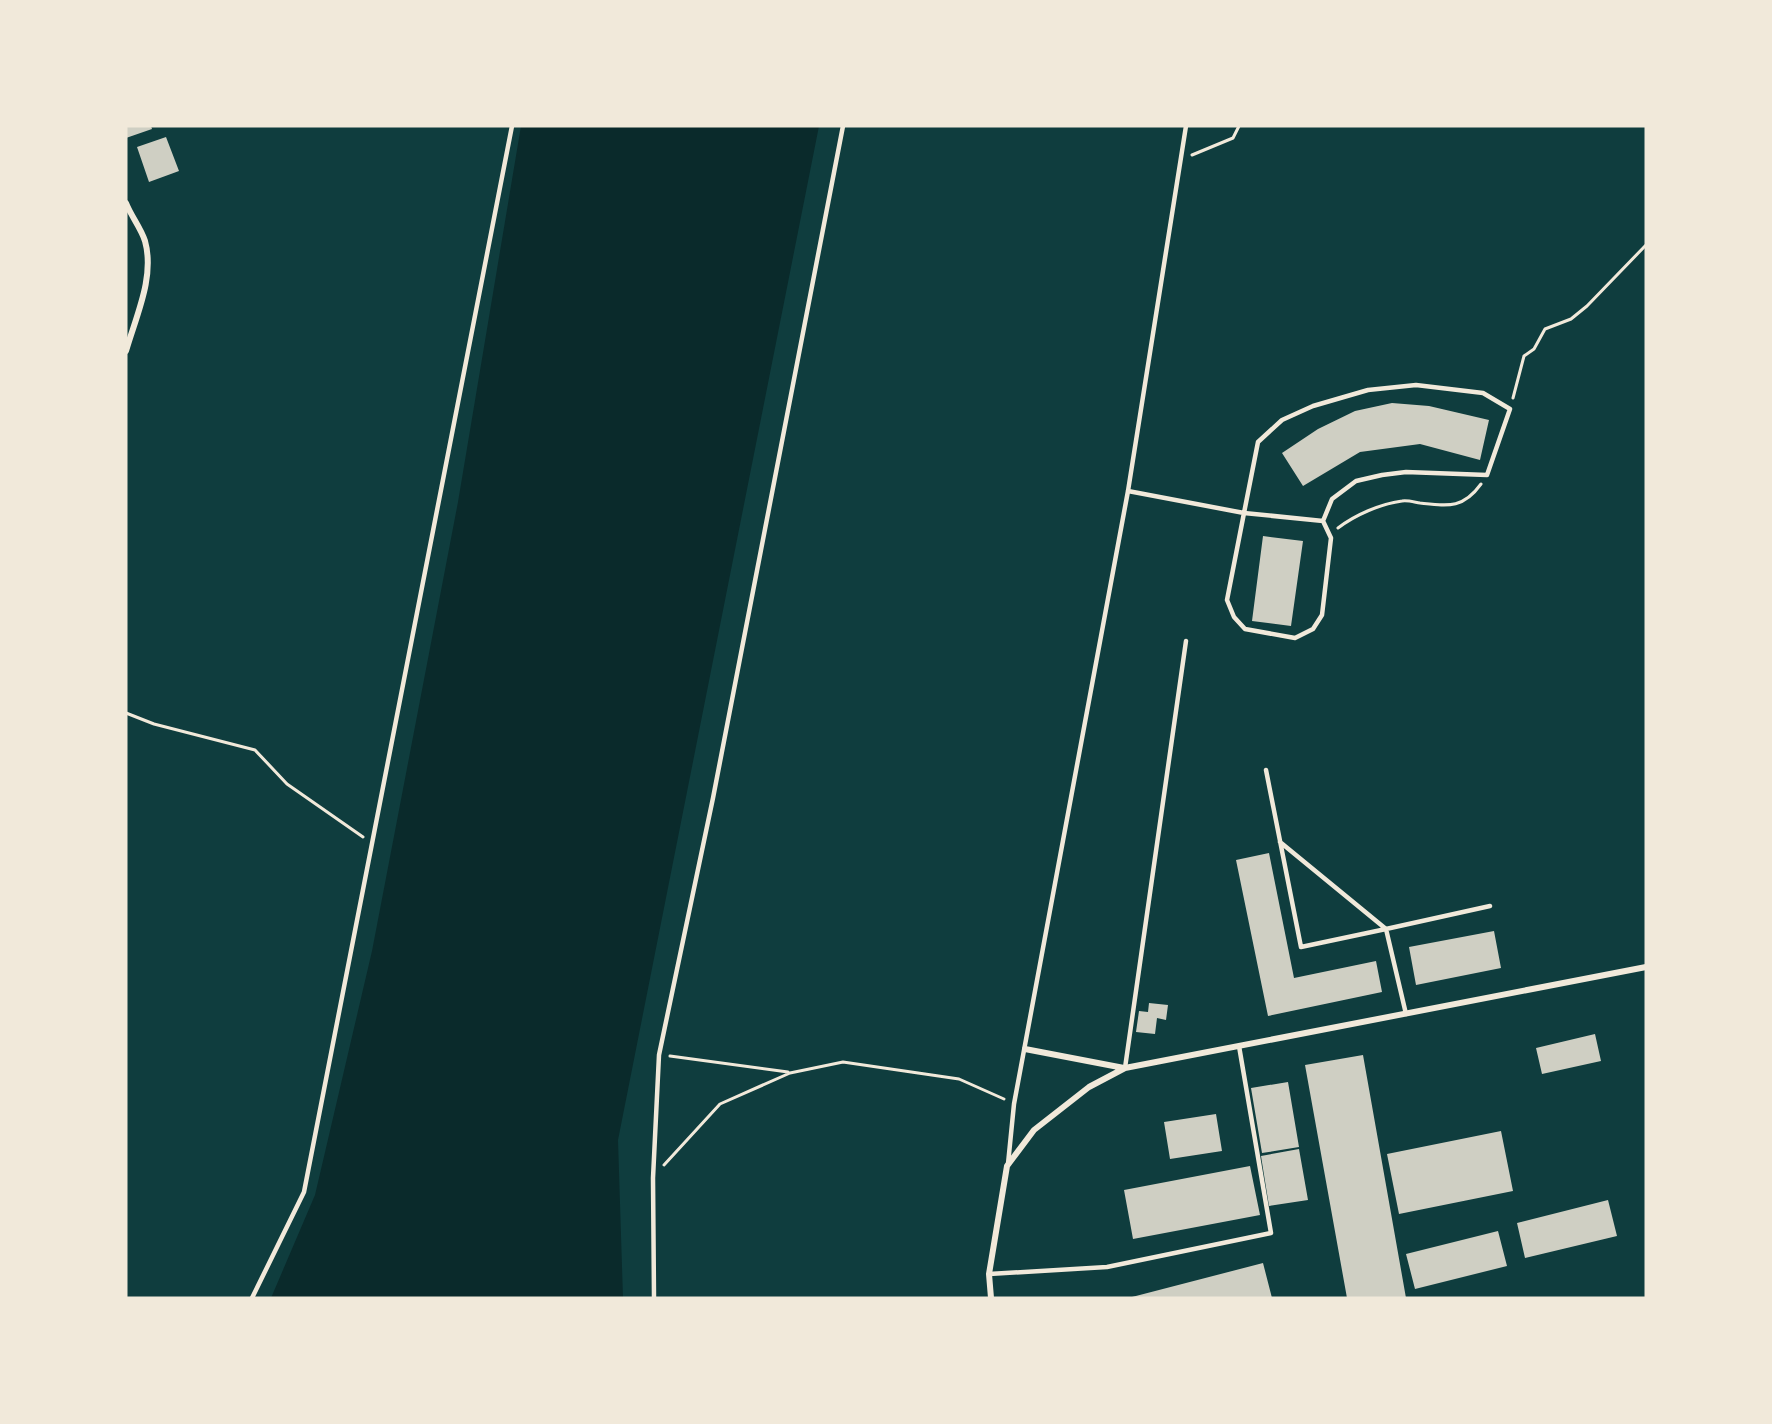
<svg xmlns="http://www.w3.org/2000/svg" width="1772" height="1424" viewBox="0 0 1772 1424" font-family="Commissioner,sans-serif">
  <rect width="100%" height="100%" fill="#0f3d3e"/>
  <path fill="#0a2a2b" d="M521,126H819L618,1140L623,1298H271L315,1195L372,951L458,502Z"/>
  <path fill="#cfcfc3" d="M126,126H151L152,129L126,138Z
    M166,137L179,171L149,182L137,147Z
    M1392,403L1429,406L1489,420L1480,460L1420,444L1360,452L1303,486L1282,453L1318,429L1355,411Z
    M1263,536L1303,541L1291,626L1252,621Z
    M1269,853L1294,978L1376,961L1382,992L1268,1016L1236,860Z
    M1494,931L1501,968L1416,985L1409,947Z
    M1149,1003L1168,1005L1166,1020L1157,1018L1155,1034L1136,1032L1139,1011L1148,1012Z
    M1595,1034L1601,1061L1542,1074L1536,1048Z
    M1363,1055L1406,1298H1347L1305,1065Z
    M1288,1082L1299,1147L1262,1153L1251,1088Z
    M1216,1114L1222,1151L1170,1159L1164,1122Z
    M1501,1131L1513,1191L1399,1214L1387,1154Z
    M1299,1149L1308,1200L1269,1206L1261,1156Z
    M1250,1166L1260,1215L1133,1239L1124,1190Z
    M1608,1200L1617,1236L1525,1258L1517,1223Z
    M1498,1231L1507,1266L1415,1289L1406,1254Z
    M1263,1263L1272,1298H1133L1132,1297Z"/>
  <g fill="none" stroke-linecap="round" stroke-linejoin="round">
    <path stroke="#f1e9da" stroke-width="3" d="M1192,155L1233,138L1239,126
      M1513,398L1524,356L1534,349L1545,329L1571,319L1587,306L1646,245
      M1338,528C1355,515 1380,504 1402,501C1407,500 1414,502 1420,503C1448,506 1463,509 1481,484
      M126,713L154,724L255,750L287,784L363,837
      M670,1056L788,1072
      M664,1165L720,1104L790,1073L843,1062L959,1079L1004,1099"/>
    <path stroke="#f1e9da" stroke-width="4.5" d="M1128,491L1244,513L1258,442L1282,420L1313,406L1368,390L1416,385L1483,393L1510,409L1487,475L1406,472L1382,475L1356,481L1332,499L1323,521L1244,513L1227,600L1234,617L1245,629L1295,638L1313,629L1322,615L1331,538L1323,521
      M1266,770L1301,947L1386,929L1406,1014
      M1280,842L1386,929L1490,906
      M1125,1068L1186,641
      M1008,1164L1014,1104L1128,491L1186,126
      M989,1274L1107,1267L1271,1233L1239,1046
      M252,1298L304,1192L512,126
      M654,1298L653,1178L659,1055L713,798L843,126"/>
    <path stroke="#f1e9da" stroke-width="6" d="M126,203C131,216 141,228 145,241C155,277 136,316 126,351
      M1025,1049L1124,1068
      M991,1298L989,1274L1007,1166L1034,1130L1089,1087L1125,1068L1646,967"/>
  </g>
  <rect width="1772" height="1424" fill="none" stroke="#f1e9da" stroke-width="255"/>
</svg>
